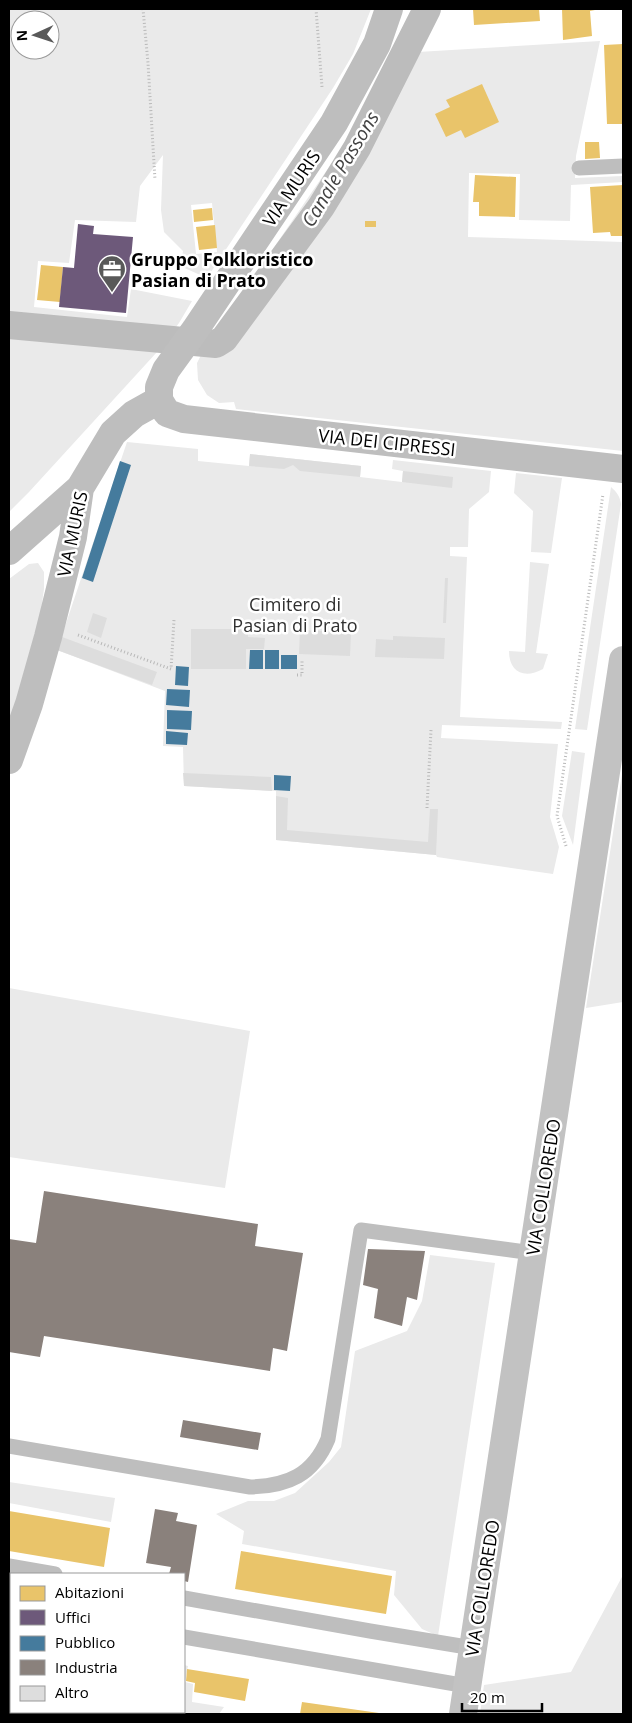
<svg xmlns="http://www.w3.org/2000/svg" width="632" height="1723" viewBox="0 0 632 1723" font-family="'Open Sans',sans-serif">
  <rect width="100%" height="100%" fill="#fff"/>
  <path fill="#eaeaea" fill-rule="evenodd" d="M9,9H371L353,54L333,88L207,278L180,266L183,251L164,232L161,210L163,155L140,186L136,222L75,220L69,263L38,261L34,307L127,317L131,289L192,301L179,323L157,352L29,492L9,512ZM20,20H50V50H20ZM212,203L217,252L196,254L191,205Z
    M414,9H440L418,52L600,41L576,156L575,178L623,176V182L571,185L570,221L519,220L520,174L469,173L468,237L623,242V451L236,409L234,402L219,403L207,395L198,380L197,363L203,351L340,151L386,71Z
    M127,442L198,449V461L249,466L250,454L361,466L360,477L402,482L403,471L392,469L393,460L491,471L489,492L469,509L468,547H450V556L467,557L460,717L562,722L561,729L442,725L441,738L558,744L550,817L559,847L553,874L437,857L436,855L276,840V791L184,786L183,747L163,746L165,691L57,650Z
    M516,473L562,478L551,553L531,552L533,511L514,493Z
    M611,487C617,492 620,497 621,504L587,730L575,729Z
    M530,562L549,564L536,653L548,654L543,669C525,679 509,673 509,651L525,652Z
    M38,563L44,572V589L35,652L9,726V579L29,564Z
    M572,751L585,753L573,845L562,816Z
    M623,768V1002L586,1008Z
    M9,988L250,1031L225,1188L9,1157Z
    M430,1255L495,1263L438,1636L422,1629L394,1595L396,1571L242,1544L244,1531L216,1514L248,1501H274L295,1493L329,1462L341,1447L355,1351L407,1331L422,1301Z
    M9,1482L115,1498L111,1522L9,1503Z
    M623,1575V1714H480L484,1685L571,1672Z
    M184,1665L188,1666L185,1682L193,1684L192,1702L224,1707L219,1714H99V1712H184Z"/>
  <path fill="#e9c46a" d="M473,9H539L540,21L474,25Z
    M562,9H595V10L590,11L592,36L563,40Z
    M623,44V124H607L604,45Z
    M482,84L499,122L465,138L461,130L446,137L435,114L450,107L446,100Z
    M585,142H599L600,158L585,159Z
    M475,175L516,177L515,217L479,216V202H473Z
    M623,185V236H611L610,232L593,233L590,187Z
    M212,208L213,220L194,222L193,210Z
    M365,221H376V227H365Z
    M215,225L217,248L199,250L196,227Z
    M41,265L63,267L60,302L37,300Z
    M9,1511L110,1528L104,1567L9,1551Z
    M241,1551L392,1576L386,1614L235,1589Z
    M187,1669L249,1679L245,1701L194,1692L195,1683L186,1681Z
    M302,1702L379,1713V1714H300Z"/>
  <path fill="#6d597a" d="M78,224L94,226L93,234L133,237L126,313L59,307L63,267L74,268Z"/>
  <path fill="#457b9d" d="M120,461L131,465L93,582L82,578Z
    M250,650H263V669H249Z
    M265,650H279V669H265Z
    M281,655H297V669H281Z
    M176,666L189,667L188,686L175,685Z
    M167,689L190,690L189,707L166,705Z
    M167,710L192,711L191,730L167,729Z
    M166,731L188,733L187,745L166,744Z
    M274,775L291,776L290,791L274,790Z"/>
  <path fill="#8a817c" d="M44,1191L258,1224L255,1246L303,1253L287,1351L273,1348L270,1371L44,1336L40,1357L9,1352V1239L36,1243Z
    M368,1249L425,1251L417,1300L407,1297L402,1326L374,1318L378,1289L363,1285Z
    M183,1420L261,1433L258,1450L180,1437Z
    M155,1509L178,1513L176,1521L197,1525L188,1582L184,1581V1574H169L171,1567L146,1563Z
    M9,1672L11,1673V1712H76L75,1714H9Z"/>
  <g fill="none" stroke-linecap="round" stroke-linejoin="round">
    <path stroke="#bcbcbc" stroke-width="28" d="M9,325L216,344L224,339L321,207L357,148L427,9"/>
  </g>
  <path fill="#ddd" d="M250,454L361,466L360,477L300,471L293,465L284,469L249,466Z
    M403,471L453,477L452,488L402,482Z
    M445,578H448L446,623H443Z
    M93,613L107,618L101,638L87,632Z
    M191,629H248V637L265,638L264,649H246V669H191Z
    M300,630L351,632L350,656L299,654Z
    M393,636L445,638L444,659L375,657L376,639L393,640Z
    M62,637L157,672L152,685L57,650Z
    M183,773L271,777L272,791L184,786Z
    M276,796L288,798L287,830L428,842L430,809H438L436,855L276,840Z"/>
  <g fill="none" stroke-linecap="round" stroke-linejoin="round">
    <path stroke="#b8b8b8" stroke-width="3" stroke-dasharray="1 2.5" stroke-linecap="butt" d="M143,9L148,63L155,180
      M316,9L322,87
      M78,635L171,669L174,620
      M297,675H302V660
      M427,808L431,730
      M566,846L557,816L603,494"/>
    <path stroke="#bebebe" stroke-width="15" d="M579,168L623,166
      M9,1446L250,1487C288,1486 313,1475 328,1439L361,1230L533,1253
      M9,1566L55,1574
      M184,1598L370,1631L473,1648
      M9,1606H11
      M184,1637L467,1686"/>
    <path stroke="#bebebe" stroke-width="28" d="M159,400L167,413L184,419L623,469
      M159,400V387L166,370L195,330L334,123L377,44L389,9
      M9,551L80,488
      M9,760L29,704L48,637L73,537L80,488L113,433L134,414L159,400"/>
    <path stroke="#c2c2c2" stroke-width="28" d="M463,1714L623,660"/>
  </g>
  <defs>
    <g id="office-pin" transform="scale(1.4375)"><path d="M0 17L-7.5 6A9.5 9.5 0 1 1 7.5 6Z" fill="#595959" stroke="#fff"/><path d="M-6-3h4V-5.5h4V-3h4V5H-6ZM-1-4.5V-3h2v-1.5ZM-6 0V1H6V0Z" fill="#fff"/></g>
  </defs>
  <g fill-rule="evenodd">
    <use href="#office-pin" x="112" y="269"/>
  </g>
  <g text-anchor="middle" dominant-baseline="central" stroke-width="5" stroke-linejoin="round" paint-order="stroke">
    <g font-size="18" fill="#000" stroke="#fff">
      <text transform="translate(291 188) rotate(-56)">VIA MURIS</text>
      <text transform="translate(387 442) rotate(6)">VIA DEI CIPRESSI</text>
      <text transform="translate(72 534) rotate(-78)">VIA MURIS</text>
      <text transform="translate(543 1187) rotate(-81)">VIA COLLOREDO</text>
      <text transform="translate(482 1588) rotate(-81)">VIA COLLOREDO</text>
    </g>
    <g font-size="18" font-weight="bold" fill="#000" stroke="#fff" text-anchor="start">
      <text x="131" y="259">Gruppo Folkloristico<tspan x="131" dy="21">Pasian di Prato</tspan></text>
    </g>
    <g font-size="18" fill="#303030" stroke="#fff">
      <text x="295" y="604">Cimitero di<tspan x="295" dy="21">Pasian di Prato</tspan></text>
    </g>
    <g font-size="19" font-style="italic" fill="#414141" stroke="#fff">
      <text transform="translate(340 169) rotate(-59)">Canale Passons</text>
    </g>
  </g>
  <rect width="632" height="1723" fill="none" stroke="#000000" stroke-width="20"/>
  <rect x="10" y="1573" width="175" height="140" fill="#ffffff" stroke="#999999"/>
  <rect x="20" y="1586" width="25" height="15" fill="#e9c46a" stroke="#999999"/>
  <text x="55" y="1598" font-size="15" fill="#000000">Abitazioni</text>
  <rect x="20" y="1610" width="25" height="15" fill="#6d597a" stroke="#999999"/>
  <text x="55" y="1623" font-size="15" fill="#000000">Uffici</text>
  <rect x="20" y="1636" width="25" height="15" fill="#457b9d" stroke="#999999"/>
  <text x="55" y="1648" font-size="15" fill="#000000">Pubblico</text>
  <rect x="20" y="1660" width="25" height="15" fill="#8a817c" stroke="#999999"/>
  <text x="55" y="1673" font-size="15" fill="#000000">Industria</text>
  <rect x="20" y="1686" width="25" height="15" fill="#dddddd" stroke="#999999"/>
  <text x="55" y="1698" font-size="15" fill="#000000">Altro</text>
  <g transform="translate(35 35) rotate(267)"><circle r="24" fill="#ffffff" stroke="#999999"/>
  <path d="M0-4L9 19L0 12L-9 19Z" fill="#595959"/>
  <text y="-8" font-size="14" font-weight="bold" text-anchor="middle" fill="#000000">N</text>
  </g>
  <path d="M462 1703v8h80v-8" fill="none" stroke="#000000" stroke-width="2.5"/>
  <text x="470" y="1703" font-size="15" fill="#000000" stroke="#ffffff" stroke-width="4" paint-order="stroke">20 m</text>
</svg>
